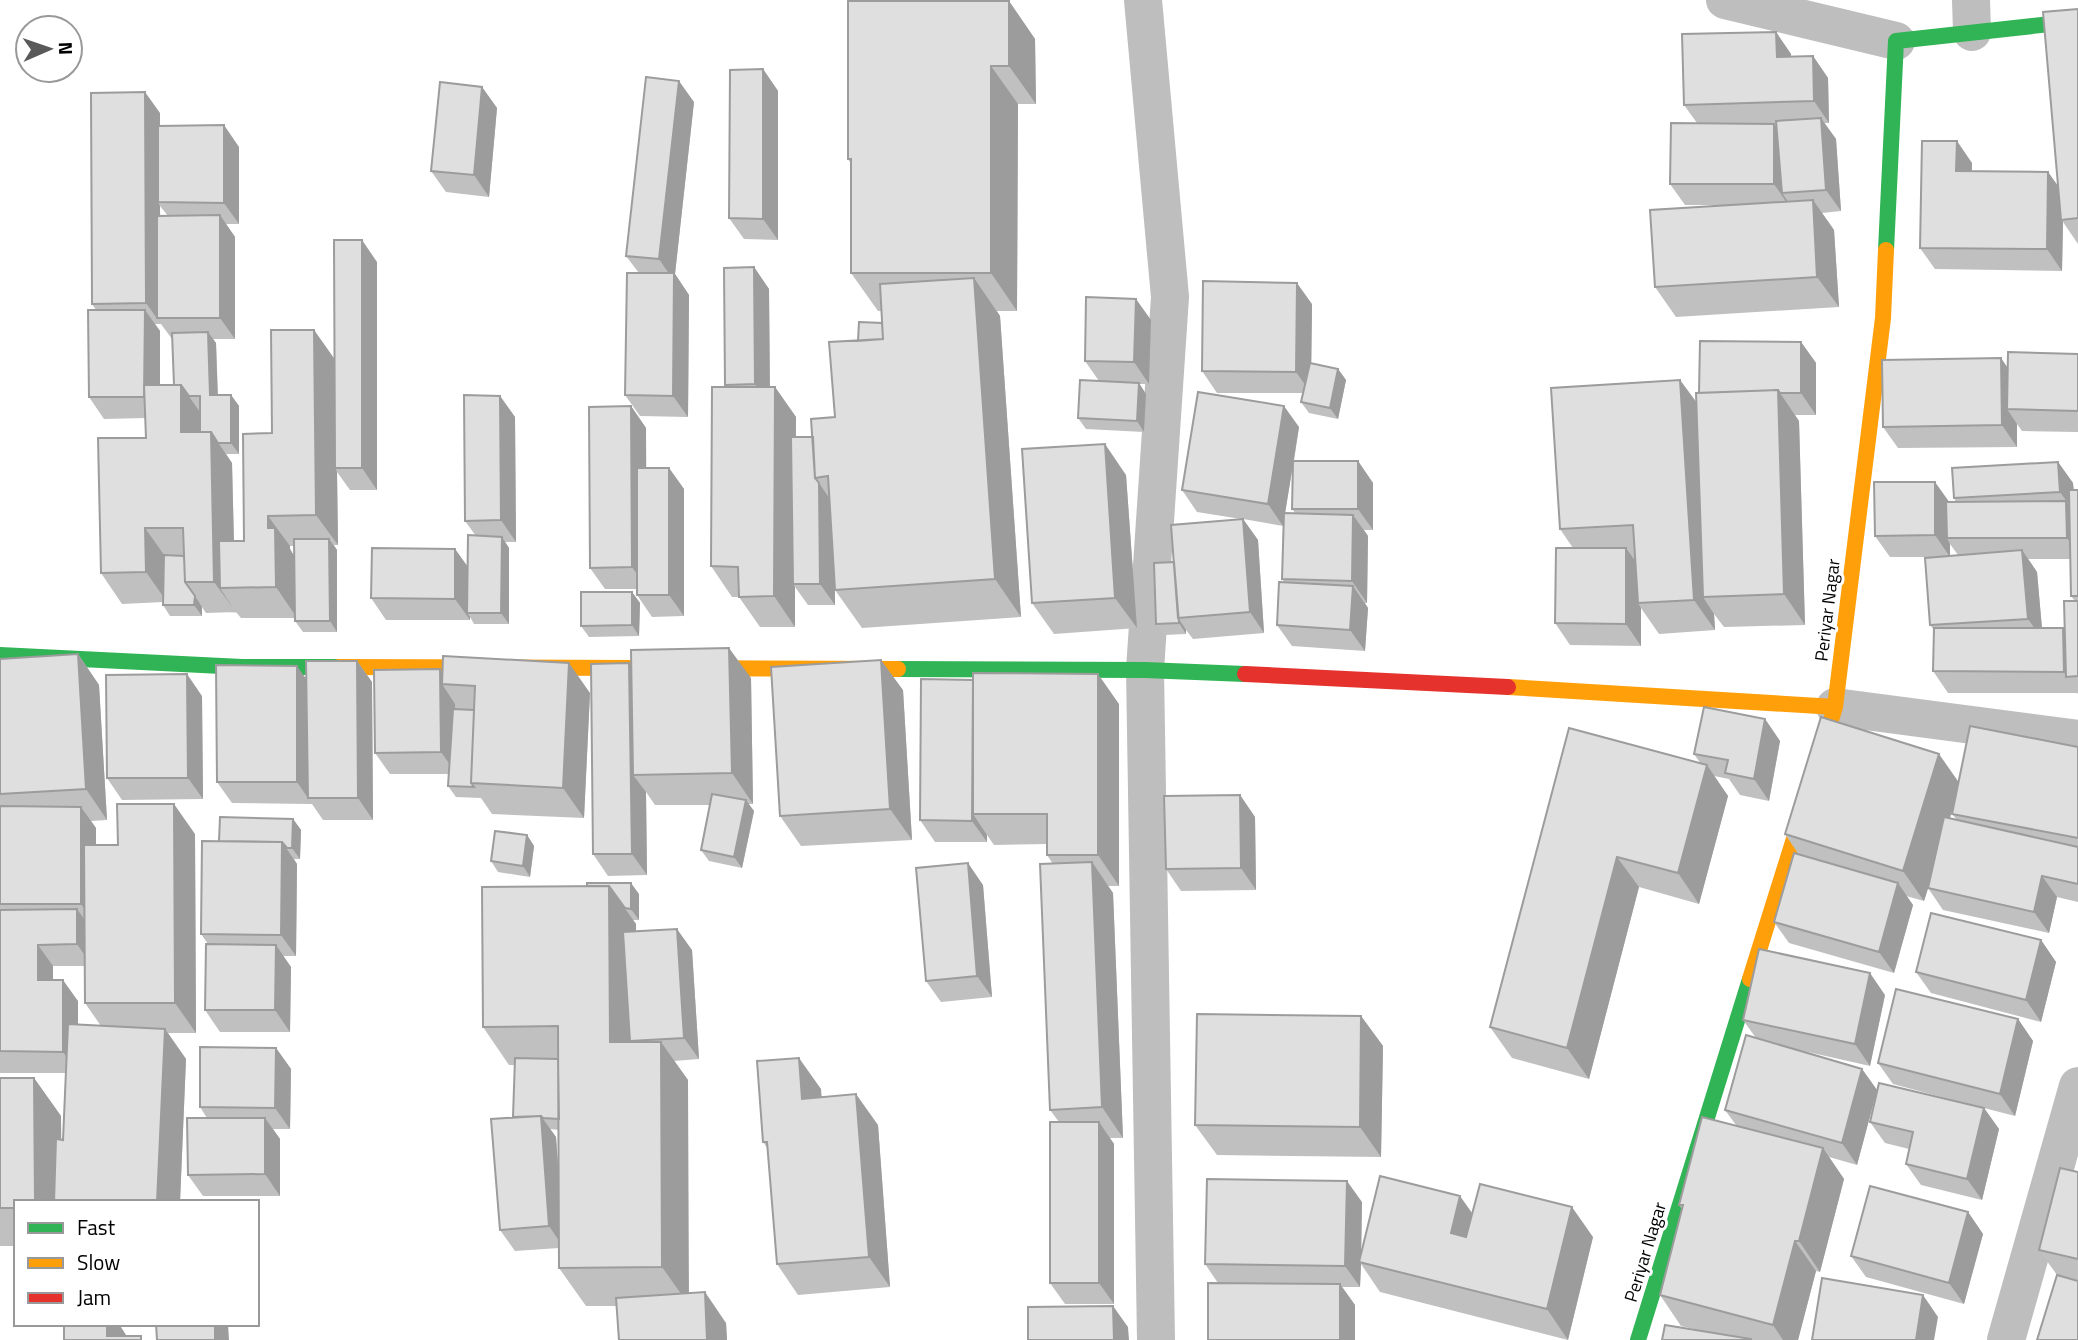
<svg xmlns="http://www.w3.org/2000/svg" width="2078" height="1340" viewBox="0 0 2078 1340" font-family="'Titillium Web',sans-serif">
  <rect width="100%" height="100%" fill="#fff"/>
  <g fill="none" stroke-linecap="round" stroke-linejoin="round">
    <path stroke="#bebebe" stroke-width="38" d="M1143,0L1170,297L1145,670L1156,1340
      M1725,0L1896,41
      M1971,0L1972,32
      M1835,707L2078,739
      M2006,1340L2078,1086"/>
    <path stroke="#30b455" stroke-width="16" d="M1886,250L1896,41L2078,21
      M0,655L242,667H339
      M898,669L1145,670L1245,674
      M1638,1340L1750,979"/>
    <path stroke="#ff9f0a" stroke-width="16" d="M339,667L898,669
      M1508,687L1835,707
      M1827,733L1835,707L1883,318L1886,250
      M1750,979L1808,794"/>
    <path stroke="#e5322d" stroke-width="16" d="M1245,674L1508,687"/>
  </g>
  <path fill="#c0c0c0" fill-rule="evenodd" d="M1009,1L1035,39L1036,104H1018L1017,311H997L1000,316L1021,617L862,628L835,590V576V605H808L795,587V627H760L739,597H732L711,566L726,387L725,385L754,267L769,289L770,387H775L796,417V437H813L835,417L858,341L882,323L881,311H878L851,273V164L848,159Z
    M2078,9V244L2063,222L2062,271L1935,269L1920,248L1972,163V171L2048,172L2058,186Z
    M1776,32L1791,54V57L1813,56L1828,78L1829,123H1824L1836,139L1841,211L1822,213L1834,230L1839,307L1676,317L1655,287L1724,205H1685L1670,184L1697,123L1684,105Z
    M763,69L778,91V240L744,239L729,218Z
    M482,87L497,108L489,197L446,192L431,171Z
    M694,102L675,274L689,295L688,417L640,416L625,395L639,273L626,256Z
    M160,113V126L239,147V224H226L235,237V339H213L216,343L218,395H231L239,406V454H226L232,463L234,541H244L272,433L314,330L334,359L377,262V490H350L337,472L338,545H334L337,550V632H303L295,621V618H241L235,611L236,612L206,613L202,607V616H170L163,605V602L122,604L101,573L146,438L145,418L104,419L89,397L96,310L92,304ZM160,206L168,216H160ZM155,324H161L172,339L174,385H160V331ZM290,546H294V556L290,549Z
    M1312,304L1311,363L1338,369L1346,380L1338,419L1309,413L1301,402L1303,393H1217L1202,371Z
    M1151,320L1149,384H1139L1146,394L1144,432L1086,429L1078,418L1099,381L1085,361Z
    M1801,342L1816,363V415H1795L1799,421L1805,625L1724,627L1714,614L1715,630L1659,634L1641,608V646L1570,645L1555,623L1573,548L1560,529L1680,380L1697,403L1699,393Z
    M2078,354V432L2022,431L2017,424V447L1898,448L1883,427L2008,367Z
    M500,396L515,417L516,542H505L509,548V624H474L470,617V620H386L371,598L455,549L468,567L476,536L465,521Z
    M631,406L646,428V468H669L684,489V616L652,617L637,595V589H605L590,568Z
    M1299,427L1294,461H1358L1373,483V530H1364L1368,536L1367,603H1365L1368,608L1365,651L1292,646L1277,625L1284,582L1282,579L1283,526L1243,519L1258,540L1264,633L1193,639L1186,630V634L1164,635L1156,624L1174,562L1241,519L1197,512L1182,490ZM1293,465L1292,509L1296,514L1285,513Z
    M2058,462L2073,483L2074,490H2078V694L2077,693H1948L1933,671L1934,630L1930,625L1936,557H1890L1875,536L1949,502H1956L1954,498ZM1950,544L1958,555L1950,556ZM2028,559H2071V596L2075,601L2065,630L2063,628H2042L2037,572Z
    M1126,475L1137,628L1054,634L1032,603Z
    M632,592L640,603L639,636L589,637L581,626Z
    M78,654L99,685L107,820L91,821L96,828V845H118L195,834L196,1033H168L186,1059L180,1202H16V1246H0V1078H34L61,1116V1140H63L66,1073H0V659ZM53,966H85V1003L101,1026L78,1025V1001L53,980Z
    M357,661L372,682L373,820H323L312,804L232,803L217,782L306,679Z
    M629,663L631,667L751,678L753,804H748L754,811L742,868L709,861L701,850L710,805H655L646,792L647,875L608,876L593,854Z
    M440,669L442,672L590,693L584,818L492,814L481,798L456,797L448,786L449,774H390L375,753Z
    M903,690L912,840L801,846L780,816Z
    M202,696L203,799L122,800L107,778Z
    M1119,704V886H1108L1113,893L1123,1138H1110L1114,1144V1304H1065L1050,1283L1059,1122L1050,1110L1053,864L1047,855V844L994,845L987,835V842H935L920,820Z
    M1765,719L1780,741L1769,801L1740,795L1729,779L1714,776L1728,796L1699,904L1639,887L1589,1079L1512,1058L1490,1027L1569,728L1701,764L1694,754Z
    M2078,747V902L2057,897L2049,933L1943,910L1928,888L1929,886L1924,901L1906,896L1913,905L1894,973L1789,943L1774,922L1799,855L1785,834ZM1954,805L1952,814L1957,820L1950,819Z
    M1240,795L1255,817L1256,890L1181,891L1166,869Z
    M293,819L301,830L300,859H294L297,864L296,956H283L291,967L290,1032H220L205,1010L208,944L201,934L219,841Z
    M527,835L534,846L530,877L498,872L491,861Z
    M983,885L992,997L941,1002L926,981Z
    M639,894V920H633L636,924V931L692,950L699,1059L674,1061L688,1080V1293L726,1323L727,1340H619L617,1306H586L559,1268V1248L515,1251L500,1230L513,1117L515,1065H509L483,1027ZM550,1129L559,1130V1178L556,1137Z
    M2041,940L2056,962L2041,1022L1931,993L1916,972Z
    M1885,995L1870,1066L1799,1050L1862,1069L1877,1090L1857,1165L1829,1157L1844,1179L1820,1272L1816,1271L1798,1340H1662L1698,1330L1681,1326L1660,1295L1682,1209L1679,1205L1736,1125L1725,1110L1756,1038L1743,1020Z
    M1361,1016L1383,1046L1381,1157L1217,1155L1195,1125Z
    M2018,1019L2033,1041L2015,1116L1984,1108L1999,1129L1982,1200L1921,1185L1906,1164L1909,1149L1885,1143L1870,1122L1975,1106L1893,1084L1878,1063Z
    M276,1048L291,1069L290,1129H273L280,1139V1196H203L188,1175L207,1118L200,1107Z
    M821,1089V1097L878,1125L890,1287L798,1295L777,1264L768,1149L763,1142Z
    M2078,1172V1340L2057,1275L2039,1250Z
    M1362,1202L1361,1254L1472,1213L1593,1237L1568,1340L1380,1292L1361,1264L1360,1287H1342L1355,1305L1218,1283L1205,1264Z
    M1968,1212L1983,1234L1964,1304L1866,1277L1851,1256Z"/>
  <path fill="#9c9c9c" d="M1009,1L1035,39L1036,104L1009,66Z
    M1776,32L1791,54L1792,78L1777,57Z
    M1813,56L1828,78L1829,123L1814,101Z
    M991,66L1018,104L1017,311L991,273Z
    M763,69L778,91V240L763,219Z
    M679,81L694,102L675,274L689,295L688,417L673,396L674,281L659,259Z
    M482,87L497,108L489,197L474,175Z
    M145,92L160,113V202H158L160,206L161,318H157L161,324L146,303Z
    M1821,118L1836,139L1841,211L1826,190Z
    M1774,124L1789,145L1782,193L1789,203V206L1774,184Z
    M224,125L239,147V224L224,203Z
    M1957,141L1972,163L1971,192L1956,171Z
    M2048,172L2063,193L2061,220L2063,222L2062,271L2047,249Z
    M1813,200L1834,230L1839,307L1817,277Z
    M220,215L235,237V339L220,318Z
    M362,240L377,262V490L362,468Z
    M754,267L769,289L770,406L755,384Z
    M974,278L1000,316L1021,617L995,579Z
    M1297,283L1312,304L1311,393L1296,372Z
    M1136,299L1151,320L1149,384L1134,362Z
    M145,310L160,331V418L145,397Z
    M314,330L336,361L335,468L337,472L338,545L316,515Z
    M208,332L216,343L218,406L210,395Z
    M1801,342L1816,363V415L1801,393Z
    M2001,358L2016,380L2007,409L2017,424V447L2002,425Z
    M1338,369L1346,380L1338,419L1330,408Z
    M1680,380L1702,410L1703,597L1714,614L1715,630L1694,600Z
    M1139,383L1146,394L1144,432L1137,421Z
    M181,385L202,415L203,443L181,432Z
    M775,387L796,417L795,584H793L795,587V627L774,596Z
    M1778,390L1799,421L1805,625L1784,594Z
    M231,395L239,406V454L231,443Z
    M500,396L515,417L516,542L501,520Z
    M631,406L646,428L647,589L632,567Z
    M1284,406L1299,427L1283,526L1268,504Z
    M211,432L232,463L235,588H220L235,611L236,612L214,582Z
    M1105,444L1126,475L1137,628L1115,598Z
    M1358,461L1373,483V530L1358,509Z
    M2058,462L2073,483L2075,513L2060,492Z
    M669,468L684,489V616L669,595Z
    M1935,482L1950,503L1947,538L1950,544V557L1935,535Z
    M819,483L834,505L835,605L820,584Z
    M2066,501L2078,518V554L2067,538Z
    M1353,515L1368,536L1367,603L1352,581Z
    M268,516L290,546V549L296,559L297,618L276,587L268,528Z
    M1243,519L1258,540L1264,633L1250,612Z
    M145,528L167,559V602L146,572Z
    M502,537L509,548V624L501,613Z
    M329,539L337,550V632L330,621Z
    M1626,548L1641,569L1638,603L1641,608V646L1626,624Z
    M455,549L470,570L467,613L470,617V620L455,599Z
    M2022,550L2037,572L2043,640L2028,619Z
    M1353,586L1368,608L1365,651L1350,630Z
    M632,592L640,603L639,636L632,625Z
    M195,596L202,607V616L194,605Z
    M1179,619L1186,630V634L1179,623Z
    M2063,628L2078,650L2067,677L2064,672Z
    M729,648L751,678L753,804L732,773Z
    M78,654L99,685L107,820L86,789Z
    M881,660L903,690L912,840L890,809Z
    M357,661L372,682L373,820L358,798Z
    M569,663L590,693L584,818L563,788Z
    M629,663L644,685L633,775L646,792L647,875L632,854Z
    M297,666L312,687L308,798L297,782Z
    M440,669L451,685L442,684L455,704L456,773L441,752Z
    M187,674L202,696L203,799L188,778Z
    M1098,674L1119,704V886L1098,855Z
    M973,680V814L987,835V842L972,821Z
    M1765,719L1780,741L1769,801L1754,779Z
    M1939,754L1960,784L1924,901L1903,871Z
    M1707,765L1728,796L1699,904L1678,873Z
    M1240,795L1255,817L1256,890L1241,868Z
    M746,800L754,811L742,868L734,857Z
    M174,804L195,834L196,1033L175,1003Z
    M81,807L96,828V926L81,904Z
    M293,819L301,830L300,859L292,848Z
    M527,835L534,846L530,877L523,866Z
    M282,842L297,864L296,956L281,935Z
    M1617,857L1639,887L1589,1079L1567,1048Z
    M1092,862L1113,893L1123,1138L1102,1107Z
    M968,863L983,885L992,997L977,976Z
    M2042,876L2057,897L2049,933L2034,912Z
    M631,883L639,894V920L631,909Z
    M1898,883L1913,905L1894,973L1879,952Z
    M609,886L636,924L637,1051L610,1042Z
    M77,909L92,930V966L77,944Z
    M677,929L692,950L699,1059L684,1038Z
    M2041,940L2056,962L2041,1022L2026,1000Z
    M38,945L53,966V1001L38,980Z
    M276,945L291,967L290,1032L275,1010Z
    M1870,973L1885,995L1870,1066L1855,1044Z
    M63,980L78,1001V1073L63,1052Z
    M1361,1016L1383,1046L1381,1157L1360,1127Z
    M2018,1019L2033,1041L2015,1116L2000,1094Z
    M165,1029L186,1059L180,1202H157Z
    M661,1042L688,1080L689,1305L662,1267Z
    M276,1048L291,1069L290,1129L275,1108Z
    M799,1058L821,1089L824,1129L802,1099Z
    M1862,1069L1877,1090L1857,1165L1842,1143Z
    M34,1078L61,1116L62,1202H35Z
    M856,1094L878,1125L890,1287L869,1257Z
    M1984,1108L1999,1129L1982,1200L1967,1179Z
    M541,1116L556,1137L564,1248L549,1226Z
    M265,1118L280,1139V1196L265,1174Z
    M1099,1122L1114,1144V1304L1099,1283Z
    M1823,1148L1844,1179L1820,1272L1799,1241Z
    M1347,1181L1362,1202L1361,1262H1359L1361,1264L1360,1287L1345,1266Z
    M1460,1196L1482,1227L1473,1264L1451,1233Z
    M1572,1207L1593,1237L1568,1340L1547,1309Z
    M1968,1212L1983,1234L1964,1304L1949,1283Z
    M1795,1241L1816,1271L1798,1340H1783L1773,1325Z
    M1340,1284L1355,1305V1340H1340Z
    M705,1292L726,1323L727,1340H707Z
    M1923,1295L1938,1317L1934,1340H1916Z
    M1113,1306L1128,1327L1129,1340H1114Z
    M107,1324H119L128,1338L107,1336Z
    M215,1324H228L229,1340H215Z"/>
  <path fill="#dfdfdf" stroke="#9c9c9c" stroke-width="2" d="M848,1H1009V66H991V273H851V159H848Z
    M2078,9V218L2061,220L2043,12Z
    M1776,32L1777,57L1813,56L1814,101L1684,105L1682,34Z
    M763,69V219L729,218L730,70Z
    M646,77L679,81L659,259L626,256Z
    M440,82L482,87L474,175L431,171Z
    M145,92L146,303L92,304L91,93Z
    M1821,118L1826,190L1782,193L1776,121Z
    M1671,123L1774,124V184H1670Z
    M224,125V203L158,202V126Z
    M1922,141H1957L1956,171L2048,172L2047,249L1920,248Z
    M1813,200L1817,277L1655,287L1650,210Z
    M220,215V318H157V216Z
    M334,240H362V468H335Z
    M754,267L755,384L725,385L724,268Z
    M627,273H674L673,396L625,395Z
    M974,278L995,579L835,590L828,476L815,478L811,419L835,417L829,342L883,339L880,284Z
    M1203,281L1297,283L1296,372L1202,371Z
    M1086,297L1136,299L1134,362L1085,361Z
    M88,310H145L144,397H89Z
    M859,322L882,323L883,339L858,341Z
    M271,330H314L316,515L268,516V528H275L276,587L220,588L219,541H244L243,434L272,433Z
    M208,332L210,395H231V443H218L211,432H200V396H189L181,385H174L172,333Z
    M1700,341L1801,342V393H1780L1778,390L1699,393Z
    M2008,352L2078,354V411L2007,409Z
    M2001,358L2002,425L1883,427L1882,360Z
    M1310,363L1338,369L1330,408L1301,402Z
    M1080,380L1139,383L1137,421L1078,418Z
    M1680,380L1694,600L1638,603L1633,525L1560,529L1551,388Z
    M144,385H181V432H211L214,582H185L183,528H145L146,572L101,573L98,438H146Z
    M712,387H775L774,596L739,597L738,567L711,566Z
    M1778,390L1784,594L1703,597L1696,393Z
    M1198,392L1284,406L1268,504L1182,490Z
    M464,395L500,396L501,520L465,521Z
    M631,406L632,567L590,568L589,407Z
    M791,437H813L815,478L819,483L820,584H793Z
    M1105,444L1115,598L1032,603L1022,449Z
    M1293,461H1358V509H1292Z
    M2058,462L2060,492L1954,498L1952,468Z
    M637,468H669V595H637Z
    M1874,482H1935V535L1875,536Z
    M2069,490H2078V596H2071Z
    M2066,501L2067,538H1947L1946,502Z
    M1284,513L1353,515L1352,581L1282,579Z
    M1243,519L1250,612L1178,618L1171,525Z
    M468,535L502,537L501,613H467Z
    M294,539H329L330,621H295Z
    M372,548L455,549V599L371,598Z
    M1556,548H1626V624L1555,623Z
    M2022,550L2028,619L1930,625L1925,558Z
    M164,555L184,556L185,582L195,596L194,605H163Z
    M1174,562L1179,623L1156,624L1154,563Z
    M1279,582L1353,586L1350,630L1277,625Z
    M581,592H632V625L581,626Z
    M2064,601H2078V676L2066,677Z
    M1934,628H2063L2064,672L1933,671Z
    M729,648L732,773L633,775L631,650Z
    M78,654L86,789L0,794V659Z
    M443,656L569,663L563,788L471,783L475,686L442,684Z
    M881,660L890,809L780,816L771,667Z
    M306,661H357L358,798H308Z
    M629,663L632,854H593L591,664Z
    M216,665L297,666V782H217Z
    M440,669L441,752L375,753L374,670Z
    M973,673L1098,674V855H1047V814H973Z
    M187,674L188,778H107L106,675Z
    M921,679L973,680L972,821L920,820Z
    M1704,707L1765,719L1754,779L1725,773L1728,760L1694,754Z
    M453,709L474,710L471,783L474,787L448,786Z
    M1821,717L1939,754L1903,871L1785,834Z
    M1970,726L2078,747V838L1952,814Z
    M1569,728L1707,765L1678,873L1617,857L1567,1048L1490,1027Z
    M712,794L746,800L734,857L701,850Z
    M1240,795L1241,868L1166,869L1164,796Z
    M117,804H174L175,1003H85L84,845H118Z
    M0,806L81,807V904H0Z
    M220,817L293,819L292,848H287L282,842L219,841Z
    M1944,817L2078,847V884L2042,876L2034,912L1928,888Z
    M495,831L527,835L523,866L491,861Z
    M202,841L282,842L281,935L201,934Z
    M1794,853L1898,883L1879,952L1774,922Z
    M1092,862L1102,1107L1050,1110L1040,864Z
    M968,863L977,976L926,981L916,868Z
    M587,883H631V909L625,908L609,886H587Z
    M609,886L610,1042H661L662,1267L559,1268L558,1026L483,1027L482,887Z
    M77,909V944L38,945V980H63V1052L0,1051V910Z
    M1931,913L2041,940L2026,1000L1916,972Z
    M677,929L684,1038L630,1041L623,932Z
    M206,944L276,945L275,1010H205Z
    M1759,949L1870,973L1855,1044L1743,1020Z
    M1896,989L2018,1019L2000,1094L1878,1063Z
    M1197,1014L1361,1016L1360,1127L1195,1125Z
    M68,1024L165,1029L157,1202H54L56,1139L63,1140Z
    M1746,1035L1862,1069L1842,1143L1725,1110Z
    M200,1047L276,1048L275,1108L200,1107Z
    M515,1058L558,1059L559,1119L543,1118L541,1116L513,1117Z
    M799,1058L802,1099L856,1094L869,1257L777,1264L767,1142H763L757,1061Z
    M0,1078H34L35,1202H16V1208H0Z
    M1879,1083L1984,1108L1967,1179L1906,1164L1913,1132L1870,1122Z
    M541,1116L549,1226L500,1230L491,1119Z
    M1702,1117L1823,1148L1799,1241H1795L1773,1325L1660,1295L1683,1205H1679Z
    M187,1118H265V1174L188,1175Z
    M1050,1122H1099V1283H1050Z
    M2060,1168L2078,1172V1259L2039,1250Z
    M1380,1176L1460,1196L1451,1233L1466,1237L1480,1184L1572,1207L1547,1309L1359,1262Z
    M1207,1179L1347,1181L1345,1266L1205,1264Z
    M1870,1186L1968,1212L1949,1283L1851,1256Z
    M2057,1275L2078,1281V1340H2037Z
    M1822,1278L1923,1295L1916,1340H1812Z
    M1208,1283L1340,1284V1340H1208Z
    M705,1292L707,1340H619L616,1298Z
    M1113,1306L1114,1340H1028V1307Z
    M64,1324H107V1336H141V1340H64Z
    M156,1324H215V1340H157Z
    M1665,1325L1751,1339V1340H1662Z"/>
  <g text-anchor="middle" dominant-baseline="central" stroke-width="6" stroke-linejoin="round" paint-order="stroke">
    <g font-size="18" fill="#000" stroke="#fff">
      <text transform="translate(1827 610) rotate(-83)">Periyar Nagar</text>
      <text transform="translate(1645 1252) rotate(-73)">Periyar Nagar</text>
    </g>
  </g>
  <rect x="14" y="1200" width="245" height="126" fill="#ffffff" stroke="#999999" stroke-width="2"/>
  <rect x="28" y="1223" width="35" height="10" fill="#30b455" stroke="#999999" stroke-width="2"/>
  <text x="77" y="1235" font-size="21" fill="#000000">Fast</text>
  <rect x="28" y="1258" width="35" height="10" fill="#ff9f0a" stroke="#999999" stroke-width="2"/>
  <text x="77" y="1270" font-size="21" fill="#000000">Slow</text>
  <rect x="28" y="1293" width="35" height="10" fill="#e5322d" stroke="#999999" stroke-width="2"/>
  <text x="77" y="1305" font-size="21" fill="#000000">Jam</text>
  <g transform="translate(49 49) rotate(88)"><circle r="33" fill="#ffffff" stroke="#999999" stroke-width="2"/>
  <path d="M0-5L12 26L0 18L-12 26Z" fill="#595959"/>
  <text y="-10" font-size="19" font-weight="bold" text-anchor="middle" fill="#000000">N</text>
  </g>
</svg>
